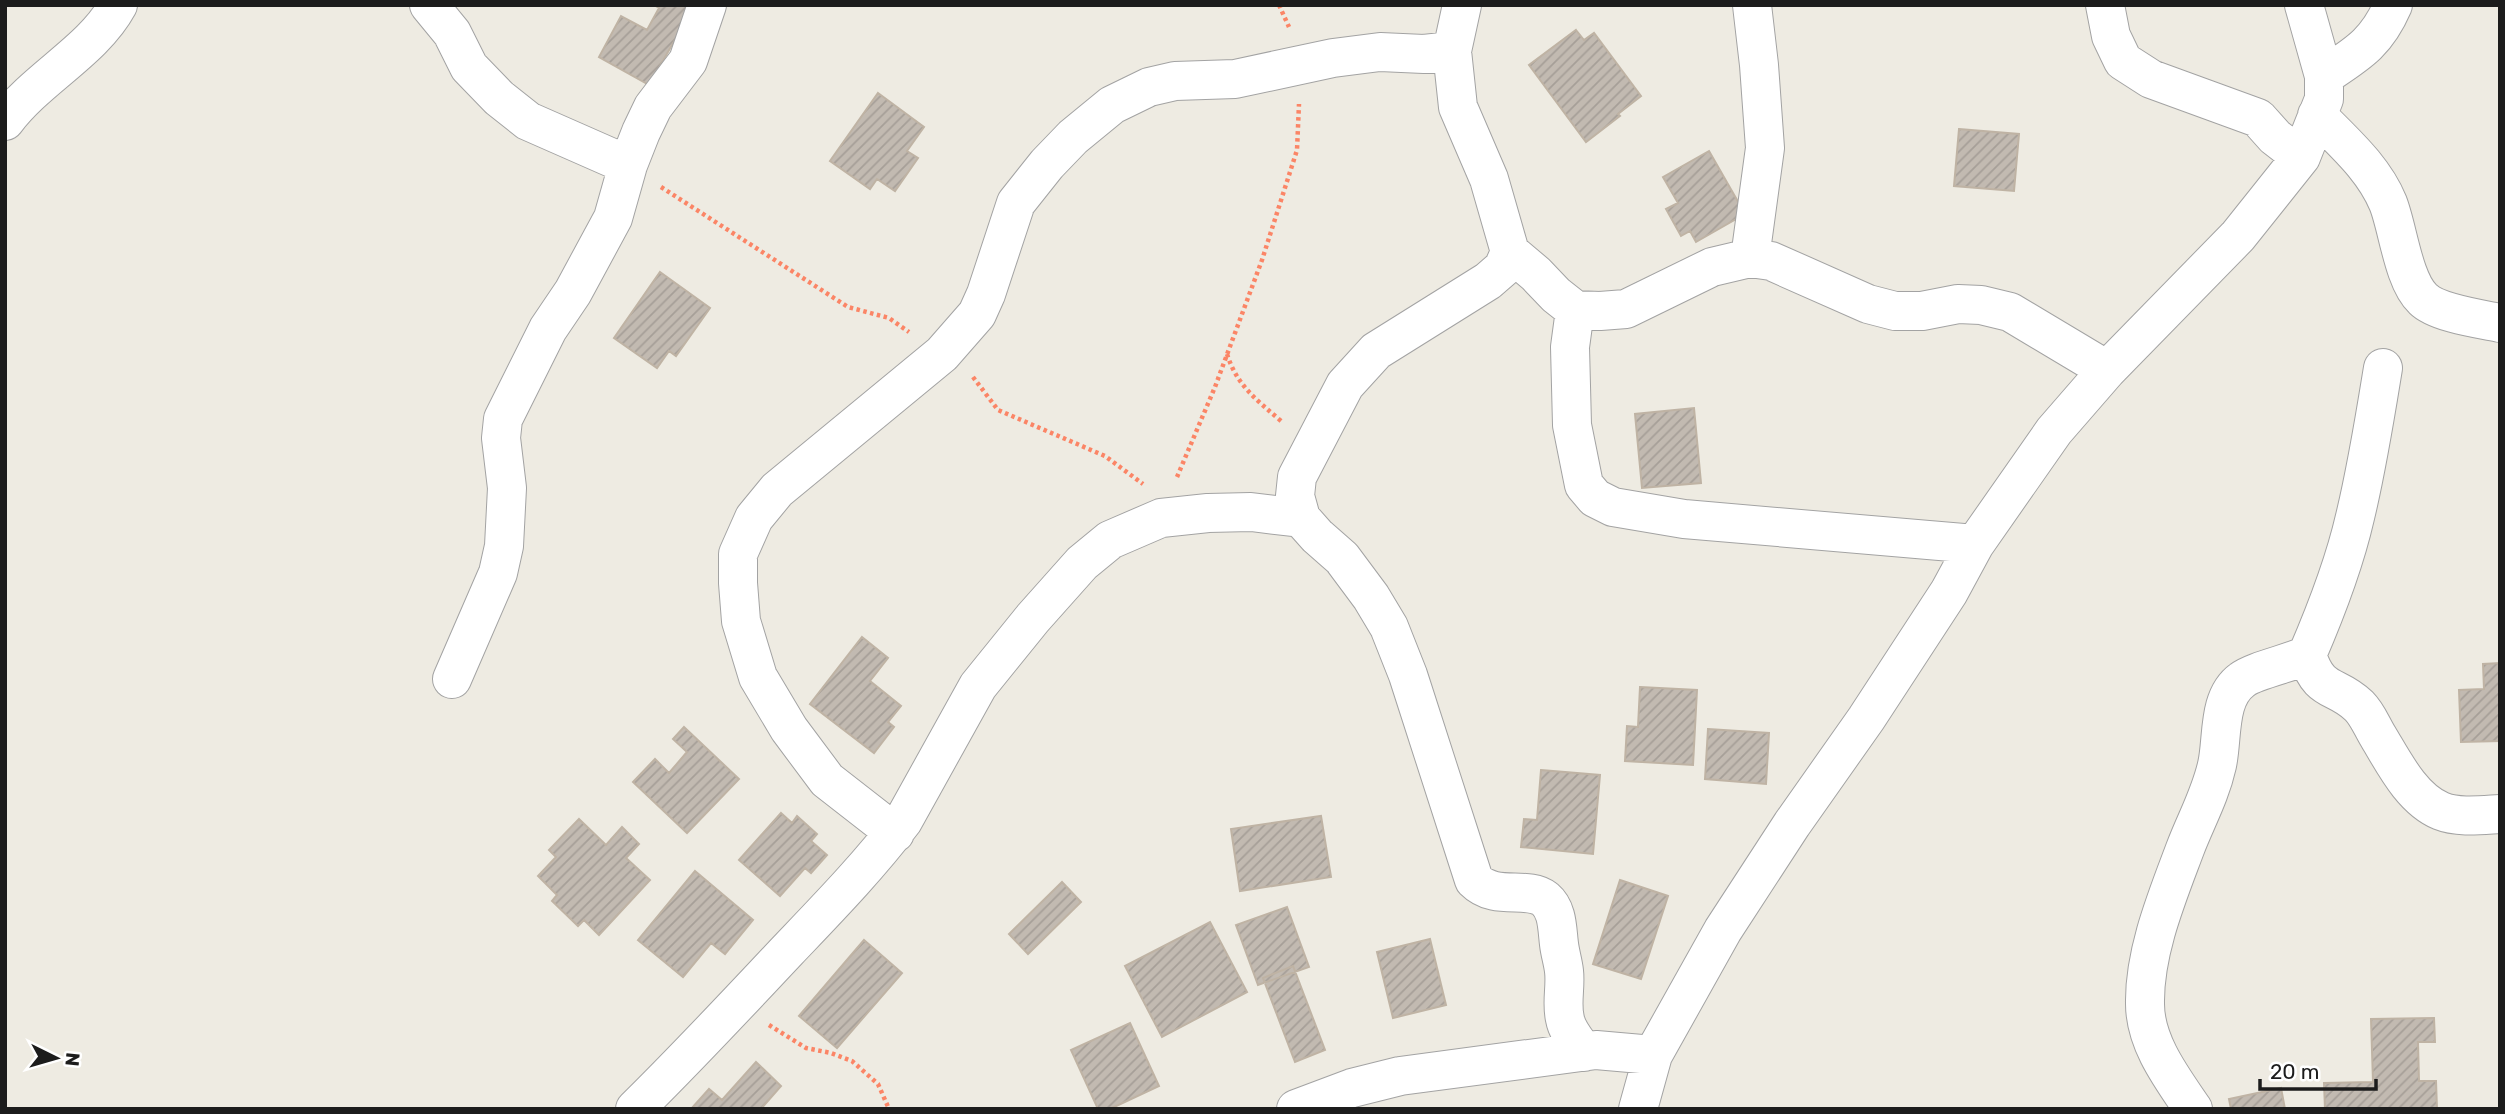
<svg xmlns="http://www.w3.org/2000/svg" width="2505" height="1114" viewBox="0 0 2505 1114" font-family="Rubik,sans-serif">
  <defs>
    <pattern id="building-hatch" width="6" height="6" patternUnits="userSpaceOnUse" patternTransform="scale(1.75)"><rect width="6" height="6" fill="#c2bab1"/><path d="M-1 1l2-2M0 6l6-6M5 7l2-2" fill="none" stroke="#a69f98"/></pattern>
  </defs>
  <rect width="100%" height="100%" fill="#eeebe2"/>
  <path fill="url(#building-hatch)" stroke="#bfb3a4" stroke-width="2" d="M654,5H695L649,85L599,57L621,16L647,30L659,8Z
    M1576,30L1584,40L1594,33L1641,96L1618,114L1620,116L1586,142L1529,65Z
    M878,93L924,127L907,151L918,158L895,191L877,179L870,189L830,161Z
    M1959,129L2019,134L2014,191L1954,186Z
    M1709,151L1745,214L1696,242L1690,231L1681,236L1666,209L1678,203L1663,177Z
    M660,272L710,308L676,356L669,351L657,368L614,338Z
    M1694,408L1701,483L1642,488L1635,414Z
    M862,637L888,658L870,681L901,706L888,722L894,727L874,753L810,704Z
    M2500,663V741L2461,742L2459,690L2484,689L2483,664Z
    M1640,687L1697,690L1693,765L1625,761L1627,726L1638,727Z
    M684,727L739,779L687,833L633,782L655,759L669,773L687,752L673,739Z
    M1708,729L1769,733L1766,784L1705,779Z
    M1541,770L1600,775L1593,854L1521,847L1524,819L1537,820Z
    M781,813L792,823L797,816L817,834L811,841L827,855L811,873L805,868L780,896L739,860Z
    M1321,816L1331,877L1240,891L1231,829Z
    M579,819L606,845L622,827L639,844L626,858L650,880L599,935L584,920L578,926L552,901L557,895L538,876L556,857L549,850Z
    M695,871L753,920L725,954L711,943L683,977L638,940Z
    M1620,880L1668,896L1641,979L1593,964Z
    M1062,882L1081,902L1028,954L1009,934Z
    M1287,907L1309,967L1258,985L1236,925Z
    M1210,922L1247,992L1162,1037L1125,966Z
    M1430,939L1446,1005L1393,1018L1377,952Z
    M864,940L902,973L837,1048L799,1016Z
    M1293,966L1325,1050L1295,1062L1263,978Z
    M2434,1018L2435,1042H2418L2419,1081H2436L2437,1109H2325L2324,1083L2373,1082L2371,1019Z
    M1130,1023L1159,1086L1110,1109H1098L1071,1050Z
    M756,1062L781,1086L761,1109H691L709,1089L722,1100Z
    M2281,1088L2285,1109H2231L2229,1099Z"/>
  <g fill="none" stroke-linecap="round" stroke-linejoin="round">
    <g stroke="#a3a3a3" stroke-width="40">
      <path id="street" d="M429,5L452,33L469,67L499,98L528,121L628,165
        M1462,5L1452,51L1458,107L1489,179L1510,252L1503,268L1488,281L1376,351L1345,385L1297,477L1295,496L1301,518L1317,536L1342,558L1371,597L1389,627L1408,675L1474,880C1496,902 1526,885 1545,899C1558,910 1557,929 1559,944C1560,953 1563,962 1564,971C1566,987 1561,1003 1565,1019C1567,1031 1577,1042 1584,1052
        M2105,5L2111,36L2123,61L2151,79L2258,118L2275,137L2301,157
        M2324,76C2357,54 2376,44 2393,5
        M2317,115C2343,142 2373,167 2388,203C2398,228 2403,280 2423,299C2437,313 2480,319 2500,323
        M5,121C37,78 93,51 118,5
        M1510,252L1536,274L1556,295L1575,310L1600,311L1626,309L1712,267L1750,258L1771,261L1868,304L1895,311H1922L1958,304L1981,305L2010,312L2107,370
        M1750,258L1765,148L1759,65L1752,5
        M1575,310L1570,347L1572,425L1584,485L1595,498L1613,507L1684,519L1975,544
        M2307,655C2320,695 2335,683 2359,706C2368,715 2372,727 2379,738C2394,763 2412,799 2441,811C2458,818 2482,815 2500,814
        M452,679L498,573L504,546L507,488L501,438L503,419L548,329L573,292L613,218L628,165L641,132L653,107L688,61L707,5
        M895,833L827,780L789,729L758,677L741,621L738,583V554L754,518L777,490L942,354L977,314L986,294L1016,203L1047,164L1073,137L1112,105L1149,87L1175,81L1235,79L1333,58L1380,52L1424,54L1452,51
        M635,1109C688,1057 738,1003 788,950C828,908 868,867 903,821L978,686L1033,618L1082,563L1110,540L1161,518L1208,513L1251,512L1301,518
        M1296,1109L1352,1088L1400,1076L1596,1050L1653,1055
        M1638,1109L1653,1055L1723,930L1792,824L1866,719L1949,592L1975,544L2054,431L2107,370L2238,236L2301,157L2324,99V76L2304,5
        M2193,1109C2172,1078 2145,1043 2145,1004C2144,952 2167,897 2185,849C2196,820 2210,796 2217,765C2223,739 2217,698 2242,680C2253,671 2291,663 2307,655C2326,611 2344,565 2355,517C2367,468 2375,417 2383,368"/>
    </g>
    <path stroke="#fb8566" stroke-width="4.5" stroke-dasharray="3.5 3.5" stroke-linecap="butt" d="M1279,5L1289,27
      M661,187L848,307L889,318L909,332
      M1227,354C1237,386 1257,400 1281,421
      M973,377L998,410L1105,456L1143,484
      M1177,477L1215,387L1262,260L1297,150L1299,104
      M769,1025L806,1048L831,1053L852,1061L878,1084L889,1109"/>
    <use href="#street" stroke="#fff" stroke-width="38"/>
  </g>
  <rect width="2505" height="1114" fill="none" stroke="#1c1c1c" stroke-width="14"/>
  <g transform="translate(56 1058) rotate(95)" stroke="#ffffff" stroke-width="5" paint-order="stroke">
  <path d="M0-5L12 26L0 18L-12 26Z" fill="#1c1c1c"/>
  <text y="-10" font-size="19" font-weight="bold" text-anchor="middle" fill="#1c1c1c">N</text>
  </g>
  <path d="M2260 1079v10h116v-10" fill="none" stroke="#1c1c1c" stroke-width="3.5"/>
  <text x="2270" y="1079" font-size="21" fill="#1c1c1c" stroke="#ffffff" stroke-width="5" paint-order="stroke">20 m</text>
</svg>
